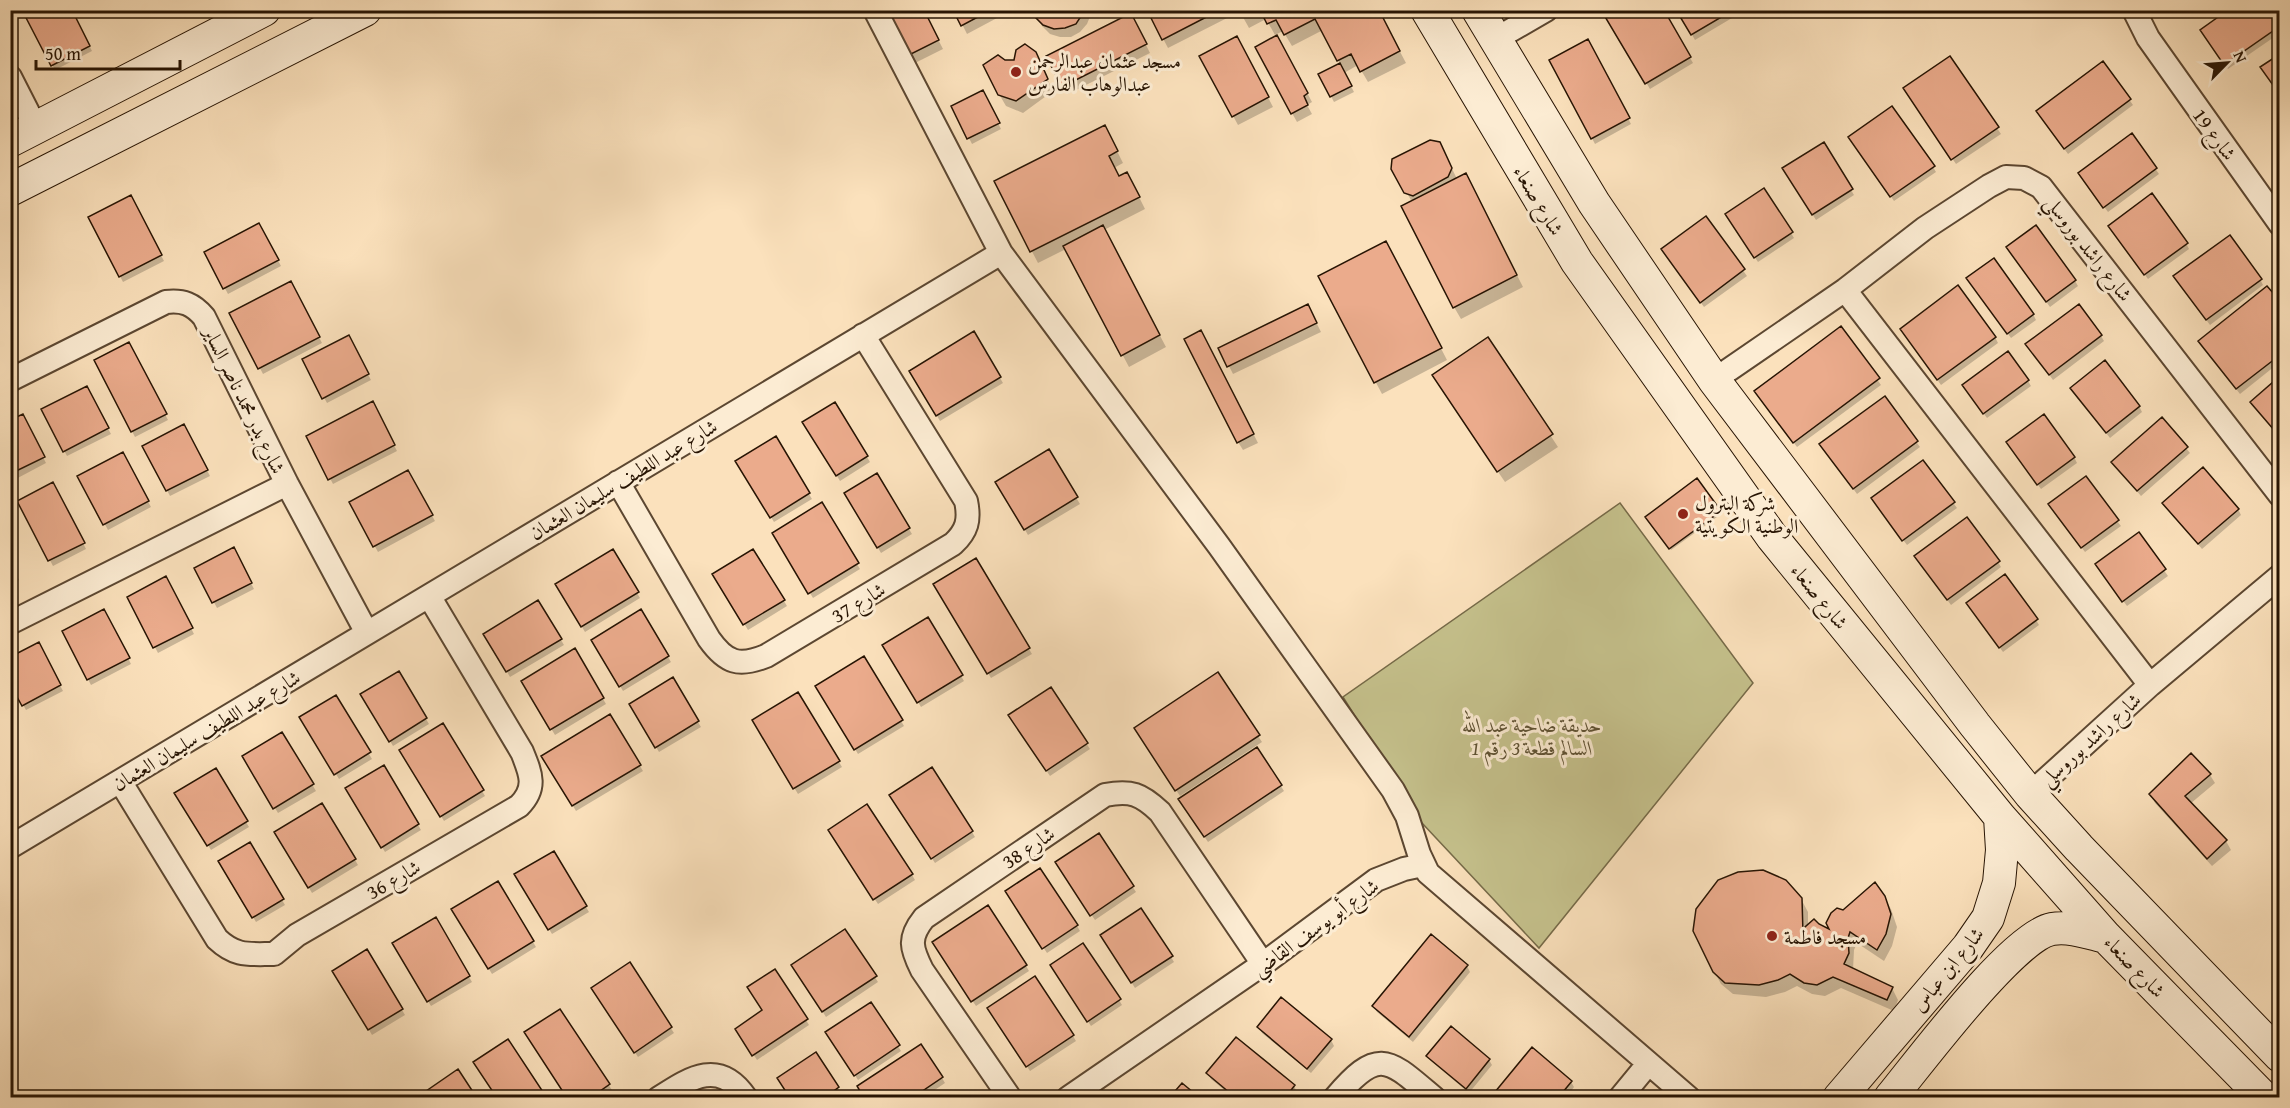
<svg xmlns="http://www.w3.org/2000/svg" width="2290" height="1108" viewBox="0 0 2290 1108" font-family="'Gentium Book Plus',Amiri,serif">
  <rect width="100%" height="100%" fill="#fbe1bc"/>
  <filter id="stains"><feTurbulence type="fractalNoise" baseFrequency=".00333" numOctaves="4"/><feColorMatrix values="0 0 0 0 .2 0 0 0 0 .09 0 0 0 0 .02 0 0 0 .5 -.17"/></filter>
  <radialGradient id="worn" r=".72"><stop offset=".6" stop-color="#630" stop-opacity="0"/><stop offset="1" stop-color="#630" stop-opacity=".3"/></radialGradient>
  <path fill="#c5c18c" stroke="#766a48" stroke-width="1.5" d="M1620,503L1753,683L1539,948L1422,823L1343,697Z"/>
  <path fill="#0003" d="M24,10H71L92,51L55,70Z
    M887,10H923L943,49L915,63Z
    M955,10H1012L967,34Z
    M1033,10H1091V14L1087,24L1080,32L1071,37H1060L1050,34L1042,26Z
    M1148,10H1231L1233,15L1168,48Z
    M1239,10H1378L1406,63L1368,82L1358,65L1344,73L1354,92L1334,102L1320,75L1340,64L1323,30L1292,46L1283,31L1275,35L1266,19L1249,28Z
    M1603,10H1662L1693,63L1650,89Z
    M1678,10H1728L1732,18L1695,40Z
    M2280,10V33L2228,69L2205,36Z
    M1135,23L1150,53L1068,94L1063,86Z
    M1587,41L1631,124L1595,144L1551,60Z
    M1241,46L1273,107L1238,125L1201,57Z
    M1282,46L1312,102L1307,105L1312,114L1297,122L1292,113Z
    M1035,53L1053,91L1023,113L1006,106L999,94L1004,62L1015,61Z
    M1950,58L2001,134L1956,164L1908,94Z
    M2103,63L2133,105L2068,154L2041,117Z
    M985,97L1001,129L972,144L953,106Z
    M2131,135L2159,174L2108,212L2083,178Z
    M1111,139L1123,163L1114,168L1119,177L1133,185L1145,209L1104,230L1166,347L1129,367L1066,249L1038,263L996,182Z
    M1854,142L1933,167L1936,172L1894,201Z
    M1823,144L1854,195L1816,220L1784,169Z
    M1444,152L1457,179L1472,186L1523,287L1461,319L1454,307L1412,202L1393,168Z
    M130,197L164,261L123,282L90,218Z
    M1705,218L1747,276L1704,307L1666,255Z
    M1730,220L1791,233L1794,238L1758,262Z
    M259,225L281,266L228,294L206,253Z
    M2113,231L2186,243L2189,249L2148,279Z
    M2011,253L2075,281L2078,286L2050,307Z
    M1392,254L1447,360L1382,394L1320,277Z
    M2260,279L2263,285L2210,325L2178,282Z
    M291,283L322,343L263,374L231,313Z
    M1971,284L2033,314L2036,320L2011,338Z
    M2280,304V362L2240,394L2203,347Z
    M1312,314L1321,332L1233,374L1229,366Z
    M1841,329L1881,385L1797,447L1759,397Z
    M973,333L1003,383L940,421L911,371Z
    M1905,334L1995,337L1998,343L1941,385Z
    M2101,336L2104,341L2053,380L2031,350Z
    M348,337L371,380L327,403L304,360Z
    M1487,339L1558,447L1505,482L1440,387Z
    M1206,340L1258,443L1243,450L1238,442Z
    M129,344L168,420L135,437L96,361Z
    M2028,381L2031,386L1987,418L1967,391Z
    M86,388L111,434L67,456L43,410Z
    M2075,393L2139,406L2142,412L2110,438Z
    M1884,398L1920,447L1857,494L1825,450Z
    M372,403L397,451L333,484L308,436Z
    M835,404L870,462L840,481L804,422Z
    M22,416L46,463L14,480L10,474V422Z
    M184,426L210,476L170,496L144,447Z
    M775,438L812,499L774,522L737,461Z
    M2011,447L2074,457L2077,463L2041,489Z
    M2186,448L2190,453L2141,496L2116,467Z
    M1048,451L1080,504L1028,535L997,482Z
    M123,454L151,507L108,530L79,476Z
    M1923,462L1957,508L1907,545L1876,504Z
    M408,472L435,521L378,552L351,503Z
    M876,475L912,534L881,553L846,493Z
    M1697,480L1721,514L1671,550L1647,517Z
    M53,484L86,549L53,566L19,501Z
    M821,505L860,569L813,598L774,533Z
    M2167,508L2238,509L2241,515L2202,549Z
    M2053,510L2117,521L2121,526L2085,552Z
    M2138,534L2168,576L2127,606L2100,570Z
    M233,549L254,589L217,608L196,568Z
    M612,551L640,598L585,632L557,585Z
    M753,551L787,606L748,630L714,574Z
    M976,560L1032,654L991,678L935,585Z
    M1919,562H1998L2001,567L1951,605Z
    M10,564L19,580L10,584Z
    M165,578L194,634L158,653L129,597Z
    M538,602L564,645L510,677L485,634Z
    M1971,609L2036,620L2039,625L2003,652Z
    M104,611L131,664L91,685L64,632Z
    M640,611L671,662L623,691L593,640Z
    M927,619L964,681L921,707L884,645Z
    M38,644L63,691L26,710L10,681Z
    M574,650L606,704L555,735L523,682Z
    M864,658L904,726L858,754L817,686Z
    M398,673L429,724L393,746L362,694Z
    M1217,674L1262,742L1180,796L1139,734Z
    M672,680L701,727L659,752L631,704Z
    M1050,689L1090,749L1050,776L1013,721Z
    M798,694L842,767L798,794L754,721Z
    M335,697L372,759L339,779L302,718Z
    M610,716L643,771L576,811L543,756Z
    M443,725L485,796L444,821L401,750Z
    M282,734L316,791L278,813L244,757Z
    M1257,749L1284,791L1208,842L1183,805Z
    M383,767L421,830L385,852L347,789Z
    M215,770L249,827L211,850L177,793Z
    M2210,775L2215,783L2190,804L2226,841L2231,850L2212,866L2155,803L2151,794Z
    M894,801L972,832L975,837L935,863Z
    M322,805L358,865L312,893L276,832Z
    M833,836L912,875L915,880L878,904Z
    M1099,836L1136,892L1095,920L1060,868Z
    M249,844L285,905L256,922L220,862Z
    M553,853L589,912L552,934L516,875Z
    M497,883L536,947L492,974L453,910Z
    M1010,897L1077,926L1080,931L1047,953Z
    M1884,897L1891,909L1897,927L1892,946L1884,961L1857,943L1854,950L1853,970L1892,988L1898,1000L1894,1011L1841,988L1825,996L1812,994L1797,986L1785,992L1766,997L1733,994L1721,984L1714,971L1801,899L1808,912V926H1818L1833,932L1844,911Z
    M435,919L472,982L431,1006L394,944Z
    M845,931L878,982L826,1017L796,970Z
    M1105,941L1171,957L1174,962L1135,988Z
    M937,948L1026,966L1029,971L976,1006Z
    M367,951L405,1015L372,1035L334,971Z
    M629,964L674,1033L638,1057L596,993Z
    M1467,966L1470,972L1413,1042L1377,1012L1373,1006Z
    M1055,971L1119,1000L1122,1005L1091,1026Z
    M871,1004L901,1051L858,1080L831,1038Z
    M559,1011L612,1090L601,1098H568Z
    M764,1011L806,1020L809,1025L757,1060L740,1034Z
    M992,1014L1073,1036L1076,1041L1030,1071Z
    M1259,1027L1331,1040L1334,1046L1311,1073L1262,1033Z
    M1451,1028L1489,1060L1492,1065L1469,1093L1431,1061L1428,1056Z
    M816,1054L841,1093L835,1098H791Z
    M1208,1073L1294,1086L1297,1092L1292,1098H1234L1211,1079Z
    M942,1078L945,1083L923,1098H865Z
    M1571,1082L1574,1087L1566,1098H1492Z
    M243,1094L252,1098H241Z"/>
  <path fill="#ebab8c" stroke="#271403" stroke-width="1.5" d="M22,10H72L90,46L51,66Z
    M886,10H924L939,40L909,55Z
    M953,10H991L961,26Z
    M1031,10H1085L1076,24L1065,28L1054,29L1043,25L1035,17Z
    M1147,10H1220L1162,40Z
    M1260,10H1379L1400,51L1360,72L1351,54L1337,61L1315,19L1284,35L1276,20L1267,24Z
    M1601,10H1664L1691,57L1645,84Z
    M1676,10H1729L1730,12L1691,35Z
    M2228,10H2280V26L2224,65L2200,30Z
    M1131,13L1147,44L1062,87L1046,56Z
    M1277,35L1308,93L1304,96L1308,105L1291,114L1255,47Z
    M1237,36L1269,97L1232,117L1199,56Z
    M1588,39L1630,118L1591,139L1549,60Z
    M1025,44L1036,52L1048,79L1016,101L998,95L983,65L998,55L1005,60H1014L1016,50Z
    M2280,54V95L2260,67Z
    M1950,56L1999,127L1951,160L1903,88Z
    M2103,61L2131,99L2064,149L2036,111Z
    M1340,63L1352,86L1330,97L1318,74Z
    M983,90L1000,123L967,139L951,106Z
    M1892,106L1935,166L1890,197L1848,137Z
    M1105,125L1118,151L1109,156L1119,176L1127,172L1140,197L1030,252L994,181Z
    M2132,133L2157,168L2103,208L2078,173Z
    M1430,140L1440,142L1452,168L1448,177L1413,196L1404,193L1391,169L1392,159Z
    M1824,142L1853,189L1812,215L1782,168Z
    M1466,173L1517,275L1453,308L1401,206Z
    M1764,188L1793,232L1754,258L1725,214Z
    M2152,193L2188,243L2144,275L2108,226Z
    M131,195L162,255L119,277L88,217Z
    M1706,216L1745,269L1700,303L1661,249Z
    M259,223L279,260L223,289L204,252Z
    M1103,225L1160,335L1121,356L1063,246Z
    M2036,225L2076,280L2046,302L2006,247Z
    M2230,235L2262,279L2206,320L2173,276Z
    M1386,241L1442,348L1374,383L1318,276Z
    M1994,258L2034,314L2007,334L1966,278Z
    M291,281L320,337L258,369L229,313Z
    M1958,285L1996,337L1937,380L1900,329Z
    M2267,286L2280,301V355L2236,389L2198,341Z
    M1308,304L1317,323L1227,367L1218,348Z
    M2079,304L2102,335L2049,375L2025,344Z
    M1841,326L1880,378L1793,443L1754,391Z
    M1201,330L1254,434L1237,443L1184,339Z
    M974,331L1001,377L936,416L909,371Z
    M349,335L369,374L322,399L302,359Z
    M1488,337L1553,434L1497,472L1432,375Z
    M129,342L167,414L131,432L94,360Z
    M2008,351L2029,380L1983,414L1962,385Z
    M2105,360L2140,406L2106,433L2070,388Z
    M2280,376V437L2250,402Z
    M87,386L109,428L63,452L41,409Z
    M1885,396L1918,441L1853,489L1819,444Z
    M373,401L395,445L328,480L306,436Z
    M835,402L868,456L836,476L802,422Z
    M23,414L45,457L10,474V420Z
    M2044,414L2075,457L2037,485L2006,442Z
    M2162,417L2188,447L2137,491L2111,462Z
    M184,424L208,470L166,491L142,446Z
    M776,436L810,493L770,518L735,461Z
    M1049,449L1078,497L1024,530L995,482Z
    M123,452L149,501L103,525L77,476Z
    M1923,460L1955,502L1902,541L1871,498Z
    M2203,467L2239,509L2198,544L2162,503Z
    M408,470L433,515L373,547L349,502Z
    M877,473L910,528L877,548L844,493Z
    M2086,476L2119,520L2081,548L2048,504Z
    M1697,478L1721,511L1669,549L1645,517Z
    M53,482L85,543L48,561L17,501Z
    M822,502L859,563L808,594L772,533Z
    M1967,517L2000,561L1947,600L1914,556Z
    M2139,532L2166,569L2122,602L2095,564Z
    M234,547L252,583L212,603L194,568Z
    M613,549L639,592L581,627L555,584Z
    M753,549L785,600L743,625L712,574Z
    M976,558L1030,648L987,674L933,584Z
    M2005,574L2038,619L1999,648L1966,603Z
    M166,576L193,628L153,648L127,597Z
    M538,600L562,639L506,672L483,634Z
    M104,609L130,658L87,680L62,631Z
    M641,609L669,656L619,687L591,640Z
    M928,617L963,675L917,703L882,645Z
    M39,642L61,685L22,706L10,684V657Z
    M575,648L604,698L550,730L521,681Z
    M864,656L903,720L854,750L815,686Z
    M399,671L427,718L389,742L360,694Z
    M1218,672L1260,735L1175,791L1134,728Z
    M673,677L699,721L655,748L629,704Z
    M1051,687L1088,743L1046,771L1008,715Z
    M798,692L840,761L793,789L752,720Z
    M336,695L371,752L334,775L299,717Z
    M610,714L641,765L572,806L541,756Z
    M443,723L484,790L440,817L399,750Z
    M282,732L314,784L273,809L242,756Z
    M1257,747L1282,785L1204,837L1178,799Z
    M2191,753L2211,774L2185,796L2227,840L2207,859L2149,794Z
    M384,765L419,824L381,848L345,788Z
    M932,767L973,831L931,859L889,795Z
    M216,768L248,821L207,846L174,793Z
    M322,803L356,859L308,888L274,832Z
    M867,804L913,874L873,900L828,830Z
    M1099,833L1134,886L1090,916L1055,862Z
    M250,842L284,899L252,918L218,861Z
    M554,851L587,906L548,930L514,874Z
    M1040,868L1078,925L1042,949L1005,891Z
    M1763,870L1786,880L1802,898L1803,934L1805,927L1814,919L1819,924L1829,929L1826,923L1831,913L1837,908L1843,910L1875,882L1885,896L1891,914L1886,934L1877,950L1850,932L1848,938L1849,953L1844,964L1893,987L1887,1000L1833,977L1817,985L1804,983L1790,974L1778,980L1759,985L1725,983L1713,972L1693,931L1696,909L1718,880L1738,872Z
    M498,881L534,941L488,969L451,909Z
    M988,905L1027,965L971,1002L932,942Z
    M1141,908L1173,956L1131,983L1100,935Z
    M436,917L470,976L427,1002L392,943Z
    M845,929L877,976L822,1012L791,965Z
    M1431,934L1468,965L1409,1037L1372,1006Z
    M1083,943L1121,999L1087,1022L1050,965Z
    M367,949L403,1009L368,1030L332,971Z
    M630,962L672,1027L634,1053L591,988Z
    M775,969L808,1019L752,1056L735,1029L762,1010L747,987Z
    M1035,976L1074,1035L1026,1067L987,1008Z
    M1281,997L1332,1039L1307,1069L1257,1027Z
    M871,1002L900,1045L854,1076L825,1032Z
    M560,1009L610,1084L590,1098H567L524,1032Z
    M1451,1026L1490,1059L1466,1089L1426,1056Z
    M1236,1037L1295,1085L1285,1098H1236L1206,1073Z
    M508,1039L547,1098H497L473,1062Z
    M921,1044L943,1077L912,1098H864L857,1086Z
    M1532,1047L1572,1081L1558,1098H1490Z
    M816,1052L839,1087L824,1098H790L777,1078Z
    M458,1069L477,1098H416Z
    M1182,1083L1200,1098H1169Z"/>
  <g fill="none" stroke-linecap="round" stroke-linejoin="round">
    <g stroke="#5c4731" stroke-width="26">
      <path id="street" d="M875,10L1001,253L1219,546L1393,790L1407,816L1419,854L1428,873L1689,1098
        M2134,10L2148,38L2280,224
        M1494,40L1546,10
        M10,77L36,128
        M1845,290L2150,685
        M10,380L166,302C183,300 193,304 204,317L287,484L367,633
        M1714,380L1845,290L1925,228L1989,186L2006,177L2024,178L2041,187L2280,495
        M618,482L709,639C726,663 739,667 766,656L953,544C967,531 970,520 966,501L863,335
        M10,623L287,484
        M120,781L217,939C236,957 249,954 274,954L297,935L519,806C537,788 531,774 522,752L429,596
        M2030,794L2150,685L2280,576
        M10,847L1001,253
        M659,1098C690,1078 719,1058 746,1098
        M1010,1098L922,970C911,948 908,938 924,918L1105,795C1131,790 1141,794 1160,812L1263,964
        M1068,1098L1263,964L1376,880L1404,869L1423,865
        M1335,1098C1379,1046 1388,1059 1434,1098
        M1620,1098L1648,1064"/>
    </g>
    <g stroke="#271403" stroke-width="34">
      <path id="secondary" d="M1427,10L1577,262L1772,537L2000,817L2106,937L2264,1098
        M1478,10L1594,203L1714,380L1975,725L2030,794L2079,848L2280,1056
        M10,141L264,10
        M10,190L365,10
        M1839,1098L1968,947L1988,918L1999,883L2002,850L2000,817
        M1890,1098C1919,1063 2013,936 2052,929C2070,926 2089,933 2106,937"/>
    </g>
    <use href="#street" stroke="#fcecd3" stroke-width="22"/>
    <use href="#secondary" stroke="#fcecd3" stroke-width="32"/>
  </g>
  <g fill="#8f2418" stroke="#fcecd3" stroke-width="2">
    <circle cx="1016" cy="72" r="6"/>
    <circle cx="1683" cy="514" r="6"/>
    <circle cx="1772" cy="936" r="6"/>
  </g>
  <g text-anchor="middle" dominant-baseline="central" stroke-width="6" stroke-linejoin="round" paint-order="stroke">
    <g font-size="20" fill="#271403" stroke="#fcecd3" text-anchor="start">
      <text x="1028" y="60">مسجد عثمان عبدالرحمن<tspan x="1028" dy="23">عبدالوهاب الفارس</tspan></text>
      <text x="1695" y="502">شركة البترول<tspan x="1695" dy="23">الوطنية الكويتية</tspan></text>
      <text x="1784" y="936">مسجد فاطمة</text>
    </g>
    <g font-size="20" fill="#271403" stroke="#fcecd3">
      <text transform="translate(2215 134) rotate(54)">شارع 19</text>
      <text transform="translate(1539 200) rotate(59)">شارع صنعاء</text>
      <text transform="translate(2089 248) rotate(52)">شارع راشد بوروسلي</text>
      <text transform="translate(245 400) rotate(64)">شارع بدر محمد ناصر الساير</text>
      <text transform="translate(623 479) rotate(-31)">شارع عبد اللطيف سليمان العثمان</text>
      <text transform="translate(1820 596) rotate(51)">شارع صنعاء</text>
      <text transform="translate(858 602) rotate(-31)">شارع 37</text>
      <text transform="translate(206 730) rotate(-31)">شارع عبد اللطيف سليمان العثمان</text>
      <text transform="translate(2090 739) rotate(-42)">شارع راشد بوروسلي</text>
      <text transform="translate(1028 847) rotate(-34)">شارع 38</text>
      <text transform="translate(393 879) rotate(-30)">شارع 36</text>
      <text transform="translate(1315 927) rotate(-36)">شارع أبو يوسف القاضي</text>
      <text transform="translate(2135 966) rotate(46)">شارع صنعاء</text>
      <text transform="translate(1947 969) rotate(-51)">شارع ابن عباس</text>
    </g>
    <g font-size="20" font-style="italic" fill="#5e5133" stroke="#fcecd3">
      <text x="1532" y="724">حديقة ضاحية عبد الله<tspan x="1532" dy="23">السالم قطعة 3 رقم 1</tspan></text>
    </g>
  </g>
  <rect width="2290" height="1108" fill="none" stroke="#fbe1bc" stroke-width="36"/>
  <rect x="12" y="12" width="2266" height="1084" fill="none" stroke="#271403" stroke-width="3"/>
  <rect x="18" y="18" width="2254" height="1072" fill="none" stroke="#271403" stroke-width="1.5"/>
  <g transform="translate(2227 63) rotate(65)" stroke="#fcecd3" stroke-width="4.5" paint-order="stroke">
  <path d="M0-4.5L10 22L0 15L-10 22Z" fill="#271403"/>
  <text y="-9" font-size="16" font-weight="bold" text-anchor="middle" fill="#271403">N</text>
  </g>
  <path d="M36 60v9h144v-9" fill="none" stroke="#271403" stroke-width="3"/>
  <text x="45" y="60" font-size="18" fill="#271403" stroke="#fcecd3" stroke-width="4.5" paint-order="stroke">50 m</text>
  <rect width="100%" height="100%" filter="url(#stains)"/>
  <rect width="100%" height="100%" fill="url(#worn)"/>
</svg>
